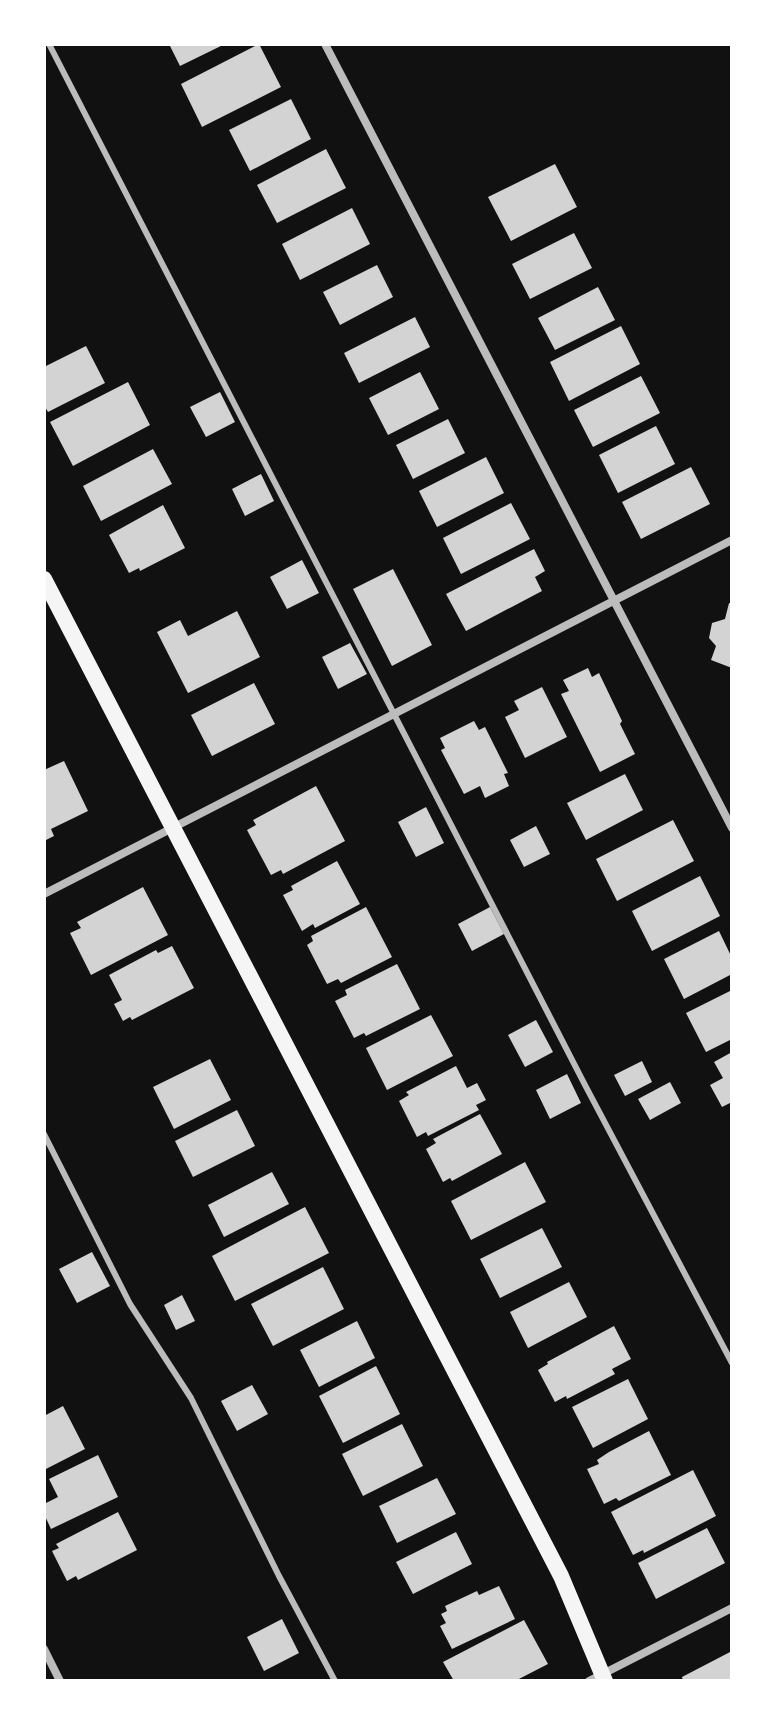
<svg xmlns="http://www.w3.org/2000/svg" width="776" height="1725" viewBox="0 0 776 1725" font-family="Ubuntu,sans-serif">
  <rect width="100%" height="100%" fill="#111"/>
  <path fill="#d3d3d3" d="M169,44H225L180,66Z
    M259,44L281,87L202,127L181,84Z
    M291,99L311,139L250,171L229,130Z
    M326,149L346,188L277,223L257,185Z
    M555,164L577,207L511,241L488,197Z
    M352,208L370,244L300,280L282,244Z
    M574,233L592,268L530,299L512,264Z
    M377,265L393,297L340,325L323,292Z
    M598,287L615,320L555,350L538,318Z
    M415,317L430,347L359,383L344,353Z
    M621,326L640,364L569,401L550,362Z
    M86,346L105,383L48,412L44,405V367Z
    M420,372L439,409L388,435L369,398Z
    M641,376L660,413L593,447L574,410Z
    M128,382L150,425L73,466L50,422Z
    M220,392L235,422L206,437L190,407Z
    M448,419L465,453L413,479L396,445Z
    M656,426L675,464L618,493L599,455Z
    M153,449L172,484L101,521L83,486Z
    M486,457L504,493L437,527L419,491Z
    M691,467L710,504L641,539L622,502Z
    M261,474L274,501L245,516L232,489Z
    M511,503L530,539L461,574L443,538Z
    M163,505L185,548L140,571L139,568L129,573L109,535Z
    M534,549L545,571L535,577L542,591L466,631L446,594Z
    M302,560L319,593L287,609L270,577Z
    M393,569L432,645L392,666L353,589Z
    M729,603L732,604V668L711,660L716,646L709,638L712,623L725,619Z
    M237,611L260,657L188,693L157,632L180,620L188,636Z
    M350,643L367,674L338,689L322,657Z
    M588,668L592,677L599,673L622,721L620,724L635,754L600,772L561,694L569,691L563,680Z
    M254,683L275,724L212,756L191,715Z
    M542,687L567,737L525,758L505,717L519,710L514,701Z
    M474,721L479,730L485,727L508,773L504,774L509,786L485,798L480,786L464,794L441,750L445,748L440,738Z
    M64,761L88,811L51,829L54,836L44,841V770Z
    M625,774L643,810L586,840L567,803Z
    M316,786L345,841L283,874L281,870L271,875L247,830L256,825L253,820Z
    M426,807L444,843L416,857L398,822Z
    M673,820L694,861L617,901L596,859Z
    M536,826L550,854L524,867L510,840Z
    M337,861L360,904L315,928L313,924L302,931L283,895L293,890L291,886Z
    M700,876L720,916L652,951L632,911Z
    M143,887L168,935L91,975L70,933L81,928L77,922Z
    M366,907L392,957L341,983L338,979L327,984L307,945L313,941L311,936Z
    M490,907L504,934L472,951L458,924Z
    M719,931L732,958V974L684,999L664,959Z
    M172,946L194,988L132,1020L130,1017L123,1021L114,1004L122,1000L109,975L156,950L158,953Z
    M397,964L420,1009L366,1036L364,1033L354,1038L335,1001L347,995L345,990Z
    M732,990V1039L706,1052L686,1013Z
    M431,1015L453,1056L387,1090L366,1048Z
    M536,1020L553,1052L525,1067L508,1035Z
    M732,1052V1102L722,1107L710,1085L723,1078L714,1062Z
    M210,1059L231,1100L174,1129L153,1087Z
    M642,1061L652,1082L625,1096L614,1075Z
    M456,1066L467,1088L477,1083L486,1100L476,1105L479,1110L428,1136L426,1132L417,1137L399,1101L409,1095L406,1092Z
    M567,1074L581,1103L550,1119L536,1090Z
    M670,1082L681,1103L650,1120L638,1099Z
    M237,1110L255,1146L193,1177L175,1141Z
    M480,1114L502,1154L452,1181L450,1178L443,1182L426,1149L436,1143L433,1139Z
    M525,1162L546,1202L471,1240L451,1201Z
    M272,1172L289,1204L224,1237L208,1205Z
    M305,1207L329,1253L235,1301L212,1256Z
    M542,1228L562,1267L500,1298L480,1259Z
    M92,1252L110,1286L77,1303L59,1269Z
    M323,1267L344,1309L273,1346L251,1304Z
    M569,1282L587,1317L528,1348L510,1312Z
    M182,1295L195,1321L176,1330L164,1305Z
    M357,1321L375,1358L319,1387L300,1350Z
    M614,1326L631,1359L612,1369L615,1374L567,1399L566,1396L555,1402L538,1370L548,1364L547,1362Z
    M376,1366L400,1414L343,1443L319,1396Z
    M628,1379L648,1419L593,1448L572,1407Z
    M252,1385L268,1414L237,1431L221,1401Z
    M63,1406L85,1449L44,1470V1416Z
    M402,1424L423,1466L363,1496L342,1454Z
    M649,1431L671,1475L619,1501L616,1498L604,1504L587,1469L599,1464L597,1460L609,1452Z
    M98,1455L118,1497L51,1529L44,1514V1504L58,1497L49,1479Z
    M693,1470L716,1516L644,1553L643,1550L633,1555L611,1512Z
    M437,1478L456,1514L397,1543L379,1506Z
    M118,1512L137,1550L78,1580L76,1576L67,1581L52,1551L59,1548L56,1544Z
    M707,1528L725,1563L656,1599L638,1563Z
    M456,1532L472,1564L413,1594L396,1562Z
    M499,1586L515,1619L452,1649L440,1626L446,1623L441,1614L447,1611L445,1606L477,1591L479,1595Z
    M282,1619L299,1653L264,1671L247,1637Z
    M524,1620L548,1664L515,1681H454L443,1662Z
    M732,1651V1681H683L682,1677Z"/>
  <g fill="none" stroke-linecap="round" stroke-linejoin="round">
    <path stroke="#bcbcbc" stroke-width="6" d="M49,44L585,1085L732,1363
      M44,1134L130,1304L191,1398L279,1576L335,1681"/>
    <path stroke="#bcbcbc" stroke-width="8" d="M325,44L732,828
      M44,894L732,540
      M44,1649L60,1681
      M589,1681L732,1608"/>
    <path stroke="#f5f5f5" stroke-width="16" d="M44,579L561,1576L605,1681"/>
  </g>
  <rect width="776" height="1725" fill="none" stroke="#ffffff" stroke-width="92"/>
</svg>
